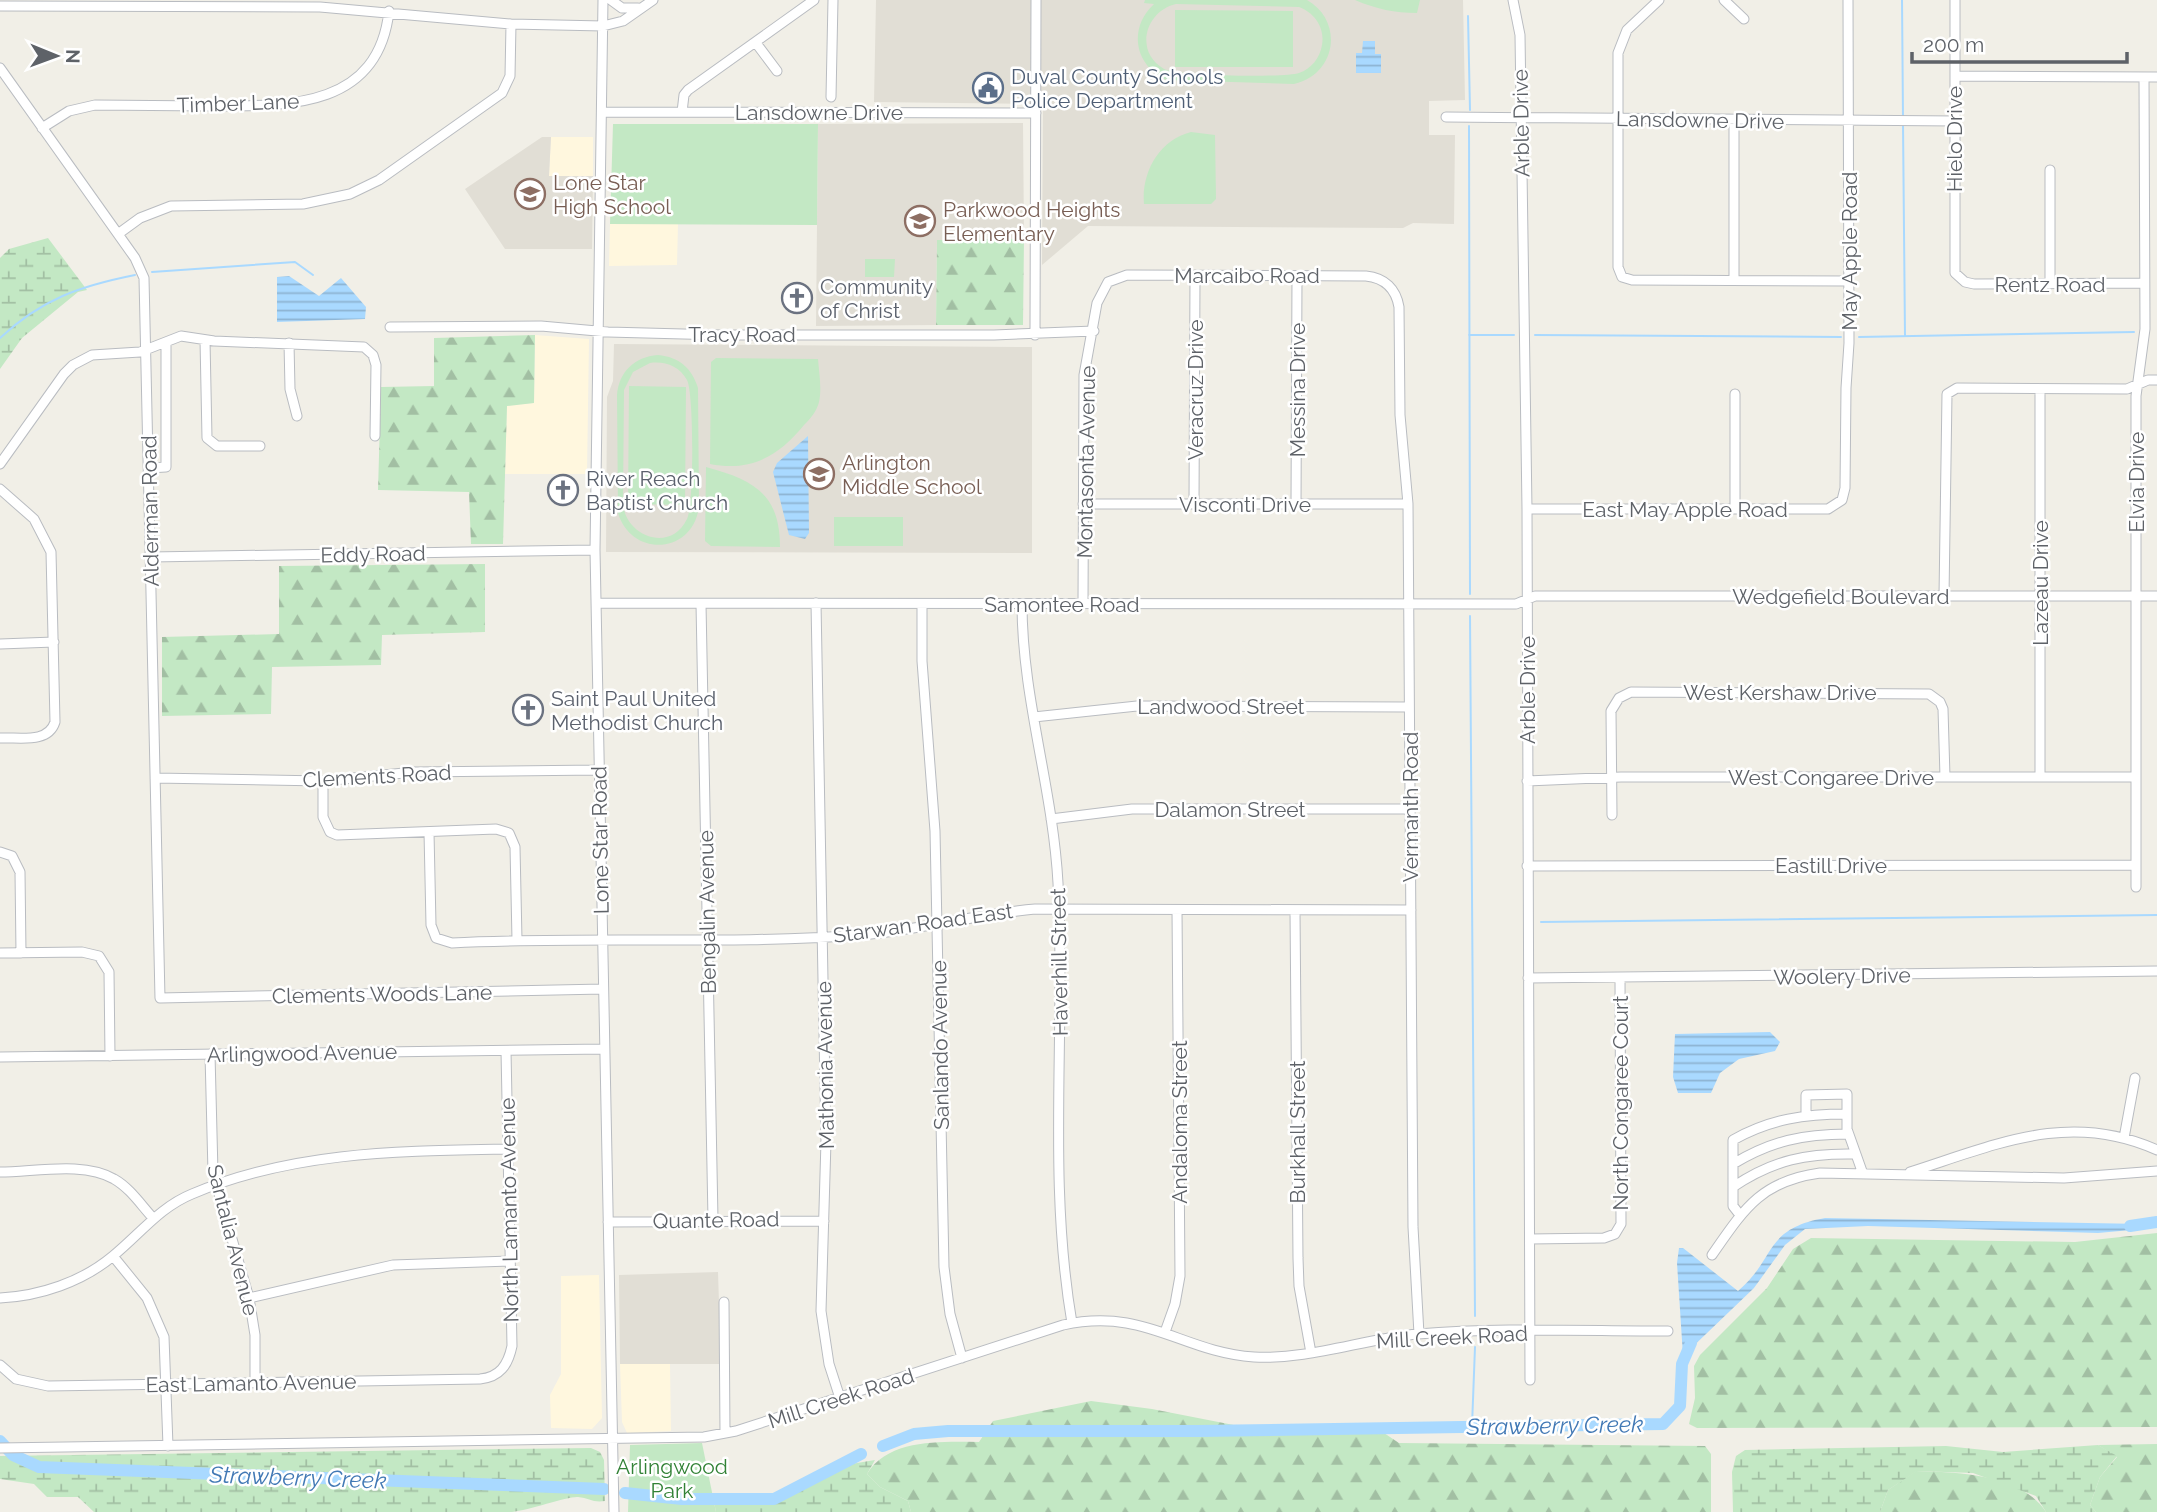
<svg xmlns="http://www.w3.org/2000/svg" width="2157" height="1512" viewBox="0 0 2157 1512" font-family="Raleway,sans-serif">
  <defs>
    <pattern id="forest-firs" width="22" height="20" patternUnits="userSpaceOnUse" patternTransform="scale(1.75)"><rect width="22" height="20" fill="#c3e8c4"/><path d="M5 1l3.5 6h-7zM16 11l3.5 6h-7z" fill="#a2bfa3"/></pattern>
    <pattern id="wetland-marsh" width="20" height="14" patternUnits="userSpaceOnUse" patternTransform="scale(1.75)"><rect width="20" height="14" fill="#c3e8c4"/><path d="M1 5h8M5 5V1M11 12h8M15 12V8" fill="none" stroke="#a2bfa3"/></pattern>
    <pattern id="water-rules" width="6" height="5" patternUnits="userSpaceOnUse" patternTransform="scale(1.75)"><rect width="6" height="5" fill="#a9d9ff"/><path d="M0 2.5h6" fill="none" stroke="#8db3d2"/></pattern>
  </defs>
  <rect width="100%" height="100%" fill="#f1efe7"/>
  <path fill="#fff7de" d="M551,137H593V176H549Z
    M610,224H678L677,265L609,266Z
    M535,335L589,339L587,474H505L507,405L534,403Z
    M599,1275L602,1418L592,1429L551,1428L550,1395L561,1374V1276Z
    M620,1364H670L671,1431L627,1433L622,1422Z"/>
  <path fill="#e1ded5" d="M876,0H1463L1465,100L1429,101V135H1455L1454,224L1413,223L1403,228L1088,226L1042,265L1043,104L874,102Z
    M1023,123L1024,239L937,240L936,325L816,326L818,124Z
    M542,137H551L549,176H593L592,249H505L465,189Z
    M614,344L1032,347V553L606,552L607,397L613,381Z
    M718,1272L721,1364H620L619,1275Z"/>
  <path fill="#c3e8c4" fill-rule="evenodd" d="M1145,0H1307C1344,21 1337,74 1294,84L1167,80C1134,66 1128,28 1154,4L1144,3ZM1176,4L1299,7C1315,13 1325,28 1322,45C1320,58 1311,69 1299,73C1284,78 1177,76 1164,69C1134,52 1145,11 1176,4Z
    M1355,0H1420L1417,13C1395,13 1376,9 1355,0Z
    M1175,10L1293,11V67H1175Z
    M613,124H818L817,225L610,224Z
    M1191,132L1215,135L1216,199L1211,204H1144C1141,173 1159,140 1191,132Z
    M865,259H895L894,277H865Z
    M658,355C679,357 692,368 698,388L699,505C695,554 632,559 618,513L617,395C619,372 634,357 658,355ZM650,363C665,361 679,366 687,380C694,393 694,505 687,519C671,553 626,537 623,504L624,390L633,372Z
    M716,358L818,359C819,372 822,389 819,402C817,411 810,419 804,425C779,456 751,472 710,464L711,362Z
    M629,386L686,387L685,505L628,504Z
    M706,467C754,480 780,494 780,547L711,546L705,541Z
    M834,517H903V546H834Z
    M702,1443L716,1512H628L630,1445Z"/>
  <path fill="url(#forest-firs)" d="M1024,239L1023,325H936L937,240Z
    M535,335L534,403L507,406L503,544H471L469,492L378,490L381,387L434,386V338Z
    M485,564V632L382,635L381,665L272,667L271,714L162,716V637L279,634V566Z
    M2157,1233V1427L1697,1428L1689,1424L1695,1398L1694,1366L1700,1355L1767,1288L1793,1249L1811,1238L2075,1242Z
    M1091,1401L1152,1409L1279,1434L1384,1433L1399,1443L1705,1446L1711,1454V1512H911L908,1501L880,1487L867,1474C889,1438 942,1442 979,1442L993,1421Z
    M2157,1444V1512H2096L2090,1505L2100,1477L2117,1457L2098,1445Z
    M1916,1471C1957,1472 2022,1474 2046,1512H1880L1888,1490Z"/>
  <path fill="url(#wetland-marsh)" d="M48,238L87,290L78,292L22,338L0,369V258L9,249Z
    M2098,1445L2117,1456L2100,1477L2090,1505L2096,1512H2046L2036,1496L1973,1473L1917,1471L1888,1490L1880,1512H1733L1732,1472L1736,1456L1745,1450L1946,1446L2003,1452Z
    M591,1448L600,1452L604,1460L605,1501C593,1503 589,1498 578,1497C569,1496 529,1510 512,1512H94L78,1497H47L34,1484L0,1479V1456Z
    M875,1460L867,1474L880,1487L908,1501L911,1512H716L714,1502L779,1501L851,1464Z"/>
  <path fill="url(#water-rules)" d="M1363,41H1375V54H1381V73H1356V53H1362Z
    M289,276L319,296L341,278L366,307L365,319L277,322V277Z
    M808,436L809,533L805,539L789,535L773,472L777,463Z
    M1770,1032L1780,1042L1775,1051L1739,1059L1720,1073L1711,1093H1678L1673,1077L1675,1034Z
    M1825,1218L2144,1224L2131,1230L2098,1233L1868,1226L1805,1229L1785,1245L1754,1288L1683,1356L1677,1263L1679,1248H1683L1738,1291C1777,1258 1763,1229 1825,1218Z"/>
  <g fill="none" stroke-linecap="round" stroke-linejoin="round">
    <path stroke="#a9d9ff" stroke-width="2" d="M1902,0L1903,118
      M1468,16L1470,110
      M1903,124L1905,336
      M1469,126L1470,594
      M152,272L295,262L313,275
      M1469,335H1514
      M1535,335L1841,337
      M1859,337L2134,332
      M0,338C42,299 80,286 135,275
      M1470,616L1475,1316
      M1541,922L2157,915
      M1472,1426L1475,1347"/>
    <path stroke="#a9d9ff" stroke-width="12" d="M2130,1226L2157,1222
      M0,1441L13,1455L39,1467L604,1489
      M883,1446L914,1434L948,1431H1198L1663,1424L1680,1406L1682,1364L1691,1343
      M625,1493L682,1499H774L861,1454"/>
    <g stroke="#b9bcc1" stroke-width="11">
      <path id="minor" d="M603,0L595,550L614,1512
        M611,0L622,8H638
        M1513,0L1520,35L1527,509L1530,1380
        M1659,0L1627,30L1618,53V267L1622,277L1632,280L1849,281
        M1724,0L1744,19
        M1955,0V273L1965,282L1974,284L2144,283
        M0,6L320,7L511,24L603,26L623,21L653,0
        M756,43L777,71
        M0,68L135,258L144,278L160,998L603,989
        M1955,76L2157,77
        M831,97L833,0
        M602,112L1036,113
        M682,112L684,95L688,90L814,0
        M1446,117L1955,121
        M42,128L69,111L95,105C133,105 171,106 208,106C285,106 378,110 389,11
        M2050,170V284
        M118,234L140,218L171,206L303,204L350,194L379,180L502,93L510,76L511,24
        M1734,280V121
        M390,327L541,326L608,332L721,335H994L1094,331
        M1035,335L1036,0
        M205,340L207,438L217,446H260
        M289,343L290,389L297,416
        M1735,394V508
        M0,464L64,374L73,365L92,355L140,352L181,336L214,341L364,347L373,355L376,365L375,436
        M149,468L166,467V343
        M0,489L34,519L51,552L55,722C48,744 19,737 0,738
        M1083,504H1408
        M1194,504L1195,275
        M1296,504L1297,276
        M1527,509H1828L1842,500L1845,488L1846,388L1849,343L1848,0
        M151,557L595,550
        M1944,596L1947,394L1957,388L2127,389L2148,380H2157
        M596,603L1516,604L1535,596H2157
        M816,603L826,1141L821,1311L829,1364L840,1398
        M701,604L713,1219
        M922,604V661L935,831L944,1267L950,1314L962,1358
        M1022,604C1022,698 1053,789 1058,883C1066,1029 1047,1178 1072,1323
        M1083,604L1084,375L1097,303L1108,282L1127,275L1366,276C1385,278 1396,289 1399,307L1400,415L1408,504L1413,1227L1419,1334
        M0,644L54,642
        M1034,717L1137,706L1409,707
        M2040,777V389
        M155,778L323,781L414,772L599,770
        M323,781V817L330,832L337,835L496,829L509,833L515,847L517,940
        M1527,781L1621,777H2136
        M1612,815L1611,711L1619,698L1631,692L1929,694L1940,702L1943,709L1945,777
        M1051,819L1132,809H1410
        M429,832L431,925L436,938L452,943C588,936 725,945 861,935C920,930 977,914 1035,909L1411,910
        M0,852L12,856L20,872L21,953
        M1527,866L2136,865
        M2136,887V396L2145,329L2144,77
        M1295,911L1298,1258L1299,1286L1311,1353
        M0,953L82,952L99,956L109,972L110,1056
        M1528,978L2157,971
        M210,1054L213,1173L249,1298L255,1335V1383
        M0,1057L604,1049
        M1806,1115V1095L1847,1094V1129L1863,1174
        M2124,1138L2135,1078
        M1733,1164C1771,1141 1803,1134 1848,1134
        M0,1172C34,1172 84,1161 114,1179C130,1188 141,1205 153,1218
        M1910,1172C1995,1145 2069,1110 2157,1150
        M1733,1187C1773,1160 1807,1153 1855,1154
        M1740,1215L1733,1206V1140C1770,1119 1805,1114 1847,1114
        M608,1222L824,1221
        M1530,1239L1604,1238L1615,1234L1621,1224L1620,977
        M1712,1255C1744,1209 1761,1181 1820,1173L2064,1178L2157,1171
        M113,1256L147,1298L164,1337L168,1446
        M0,1298C40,1296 82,1282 113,1256C140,1234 160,1207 192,1194C293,1151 401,1151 508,1149
        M249,1298L393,1265L510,1261
        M724,1302L725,1433
        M1165,1332L1175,1304L1180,1276L1177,910
        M0,1365L16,1379L48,1386L480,1379C500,1377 508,1365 512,1346L506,1051
        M0,1448L704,1437L736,1431L1063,1325C1145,1307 1181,1352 1254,1357C1309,1360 1363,1339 1418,1334C1500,1327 1585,1331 1668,1331"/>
    </g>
    <use href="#minor" stroke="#fff" stroke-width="9"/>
  </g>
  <defs>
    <g id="civic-ring" transform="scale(1.575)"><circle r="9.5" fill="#fff" stroke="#5c6f8a" stroke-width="1.5"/><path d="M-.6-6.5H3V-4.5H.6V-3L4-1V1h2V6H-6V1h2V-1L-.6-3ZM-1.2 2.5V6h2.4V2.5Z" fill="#5c6f8a"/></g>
    <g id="school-ring" transform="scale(1.575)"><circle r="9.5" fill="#fff" stroke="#8d6e63" stroke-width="1.5"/><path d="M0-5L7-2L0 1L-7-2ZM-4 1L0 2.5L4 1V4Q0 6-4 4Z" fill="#8d6e63"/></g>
    <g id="church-ring" transform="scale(1.575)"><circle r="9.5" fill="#fff" stroke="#6b7280" stroke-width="1.5"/><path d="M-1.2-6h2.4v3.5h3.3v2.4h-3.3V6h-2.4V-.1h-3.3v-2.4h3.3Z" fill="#6b7280"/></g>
  </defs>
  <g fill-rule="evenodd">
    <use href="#civic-ring" x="988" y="88"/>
    <use href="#school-ring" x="530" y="194"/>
    <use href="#school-ring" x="920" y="221"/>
    <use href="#church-ring" x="797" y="298"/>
    <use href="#school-ring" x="819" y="474"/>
    <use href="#church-ring" x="563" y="490"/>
    <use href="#church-ring" x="528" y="710"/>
  </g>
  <g text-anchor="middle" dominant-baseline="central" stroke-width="5" stroke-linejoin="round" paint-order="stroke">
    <g font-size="21" fill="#4e5e75" stroke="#fff" text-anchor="start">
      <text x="1011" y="76">Duval County Schools<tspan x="1011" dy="24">Police Department</tspan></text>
    </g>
    <g font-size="21" fill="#5e6268" stroke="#fff">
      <text transform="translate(238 103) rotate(-2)">Timber Lane</text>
      <text x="819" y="112">Lansdowne Drive</text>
      <text transform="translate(1700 120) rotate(1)">Lansdowne Drive</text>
      <text transform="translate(1521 123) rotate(-91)">Arble Drive</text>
      <text transform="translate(1954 139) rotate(-90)">Hielo Drive</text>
      <text transform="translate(1849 251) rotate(-90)">May Apple Road</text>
      <text x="1247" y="275">Marcaibo Road</text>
      <text x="2050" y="284">Rentz Road</text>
      <text x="742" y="334">Tracy Road</text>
      <text transform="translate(1195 390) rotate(-90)">Veracruz Drive</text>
      <text transform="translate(1297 390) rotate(-90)">Messina Drive</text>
      <text transform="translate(1086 462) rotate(-89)">Montasonta Avenue</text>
      <text transform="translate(2136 482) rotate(-90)">Elvia Drive</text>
      <text x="1245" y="504">Visconti Drive</text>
      <text x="1685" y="509">East May Apple Road</text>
      <text transform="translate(150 511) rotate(-91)">Alderman Road</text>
      <text transform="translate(373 554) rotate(-1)">Eddy Road</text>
      <text transform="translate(2040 583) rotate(-90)">Lazeau Drive</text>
      <text x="1841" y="596">Wedgefield Boulevard</text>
      <text x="1062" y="604">Samontee Road</text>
      <text transform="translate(1527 690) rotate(-90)">Arble Drive</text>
      <text x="1780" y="692">West Kershaw Drive</text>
      <text x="1221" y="706">Landwood Street</text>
      <text transform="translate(377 776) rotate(-3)">Clements Road</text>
      <text x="1831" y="777">West Congaree Drive</text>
      <text transform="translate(1410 807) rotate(-90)">Vermanth Road</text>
      <text x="1230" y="809">Dalamon Street</text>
      <text transform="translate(600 840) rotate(-91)">Lone Star Road</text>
      <text x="1831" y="865">Eastill Drive</text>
      <text transform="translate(707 912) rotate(-91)">Bengalin Avenue</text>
      <text transform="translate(923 923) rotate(-8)">Starwan Road East</text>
      <text transform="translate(1059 962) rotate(-91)">Haverhill Street</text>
      <text transform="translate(1842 976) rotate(-1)">Woolery Drive</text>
      <text transform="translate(382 994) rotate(-1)">Clements Woods Lane</text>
      <text transform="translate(940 1045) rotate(-91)">Sanlando Avenue</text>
      <text transform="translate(302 1053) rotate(-1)">Arlingwood Avenue</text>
      <text transform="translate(825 1065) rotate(-91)">Mathonia Avenue</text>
      <text transform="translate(1620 1103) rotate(-90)">North Congaree Court</text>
      <text transform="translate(1179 1122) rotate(-90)">Andaloma Street</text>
      <text transform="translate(1297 1132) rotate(-90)">Burkhall Street</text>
      <text transform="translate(509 1210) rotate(-91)">North Lamanto Avenue</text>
      <text transform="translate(716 1220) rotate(-1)">Quante Road</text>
      <text transform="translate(233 1240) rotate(76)">Santalia Avenue</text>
      <text transform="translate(1452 1337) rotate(-3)">Mill Creek Road</text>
      <text transform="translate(251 1383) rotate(-1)">East Lamanto Avenue</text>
      <text transform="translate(841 1398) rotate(-18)">Mill Creek Road</text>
    </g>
    <g font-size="21" fill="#785e54" stroke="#fff" text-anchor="start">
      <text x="553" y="182">Lone Star<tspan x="553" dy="24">High School</tspan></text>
      <text x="943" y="209">Parkwood Heights<tspan x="943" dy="24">Elementary</tspan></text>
      <text x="842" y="462">Arlington<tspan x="842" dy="24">Middle School</tspan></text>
    </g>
    <g font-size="21" fill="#5b616d" stroke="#fff" text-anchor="start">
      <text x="820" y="286">Community<tspan x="820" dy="24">of Christ</tspan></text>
      <text x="586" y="478">River Reach<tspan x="586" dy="24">Baptist Church</tspan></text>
      <text x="551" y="698">Saint Paul United<tspan x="551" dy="24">Methodist Church</tspan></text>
    </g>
    <g font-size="21" fill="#328236" stroke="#fff">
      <text x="672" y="1466">Arlingwood<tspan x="672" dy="24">Park</tspan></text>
    </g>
    <g font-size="23" font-style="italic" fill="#4279b5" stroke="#fff">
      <text transform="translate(1555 1425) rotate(-1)">Strawberry Creek</text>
      <text transform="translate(298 1477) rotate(2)">Strawberry Creek</text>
    </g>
  </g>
  <g transform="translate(56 56) rotate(91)" stroke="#ffffff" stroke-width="5" paint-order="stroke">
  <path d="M0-5L12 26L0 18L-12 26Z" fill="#5e6268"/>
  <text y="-10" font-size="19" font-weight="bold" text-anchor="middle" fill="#5e6268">N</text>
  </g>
  <path d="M1912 52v10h215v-10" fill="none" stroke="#5e6268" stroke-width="3.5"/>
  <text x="1923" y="52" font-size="21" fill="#5e6268" stroke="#ffffff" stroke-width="5" paint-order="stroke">200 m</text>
</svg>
